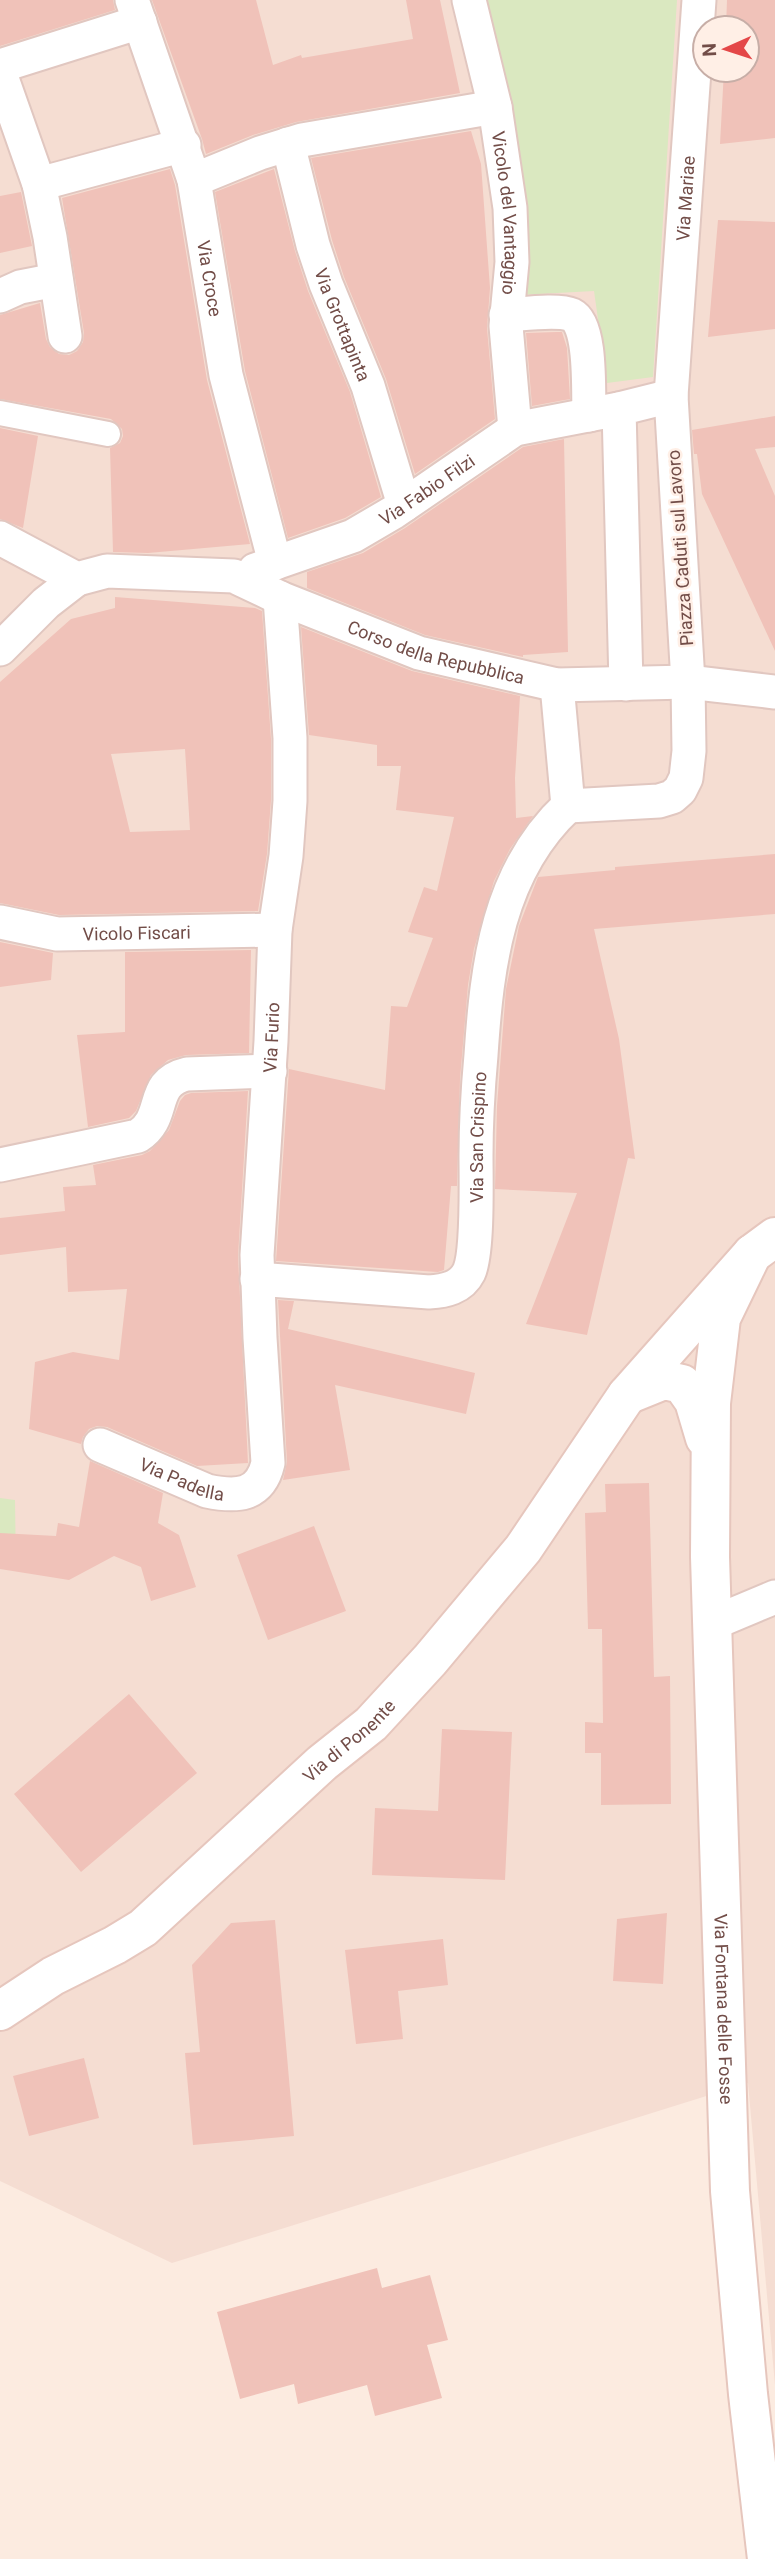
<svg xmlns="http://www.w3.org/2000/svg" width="775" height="2559" viewBox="0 0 775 2559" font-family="Roboto,sans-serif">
  <rect width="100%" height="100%" fill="#fcebe0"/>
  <path fill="#f5ddd2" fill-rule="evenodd" d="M0,0H775V2385L748,2083L172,2263L0,2181ZM705,28H747V70H705Z"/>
  <path fill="#dae8c0" d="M481,0H677L653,377L607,383L594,291L520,295L526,256L515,124Z
    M0,1498L15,1500L16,1567H0Z"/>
  <path fill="#f0c2b9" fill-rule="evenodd" d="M0,0H113L115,10L0,46Z
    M152,0H256L273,65L301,55L302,58L413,39L406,0H440L460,93L296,122L253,135L206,154L202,139Z
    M727,0H775V138L720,144L724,70H747V28H726Z
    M471,131L481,164L490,288L487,328L495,419L415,474L386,379L344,277L332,240L311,158Z
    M170,169L175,185L207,380L250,544L148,553L113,552L110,448L120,443L123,436L122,429L111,419L0,399V315L40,303L46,339L50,347L59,354L69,355L77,351L83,342L84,333L62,198Z
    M274,169L295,251L308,291L350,392L381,497L345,518L288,538L245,371L215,192Z
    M21,192L32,246L0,253V196Z
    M718,220L775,222V329L708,337Z
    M557,332H562L567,348L570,399L532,406L526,333Z
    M775,416V447L755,449L775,496V651L702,494L697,454H694L692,430Z
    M0,428L38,436L23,528L0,519Z
    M564,439L568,652L523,655V657L425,635L307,588V572L363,553L405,528L523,447Z
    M115,597L255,608L262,611L271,739V800L267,854L258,911L59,915L0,903V682L71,619L115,608ZM185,749L190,830L130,832L111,754Z
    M301,627L412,671L520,696L515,778L516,818L533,816L510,849L494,881L474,949L468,985L460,1079L457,1186H451L444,1270L438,1272L276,1261L289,1069L385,1090L391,1006L407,1007L433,938L408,932L424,887L437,891L454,817L396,810L401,766H377V745L309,735Z
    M775,854V914L594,929L619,1039L635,1159L628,1158L587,1335L526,1324L577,1193L495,1189L497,1106L506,989L519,926L538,877L615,870V867Z
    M0,942L53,953L51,980L0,987Z
    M251,950L249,1053L186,1055L168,1060L151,1075L136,1111L129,1118L88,1127L77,1035L125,1032V952Z
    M248,1091L238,1256L248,1463L197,1466L107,1427L97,1426L89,1429L83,1437L81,1444L29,1429L35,1362L73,1352L119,1360L127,1289L68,1292L66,1247L0,1255V1218L65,1211L63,1187L96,1185L93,1165L142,1155L150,1151L169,1130L180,1101L185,1095L191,1093Z
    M278,1300L294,1301L288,1329L475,1373L466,1414L335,1385L350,1470L283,1480L287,1462Z
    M90,1461L163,1493L158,1523L179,1535L196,1587L151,1601L141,1567L114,1556L69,1580L0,1569V1533L56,1536L58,1523L79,1527Z
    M649,1483L654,1677L670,1676L671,1804L601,1805V1753H585V1722L603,1723L602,1629H588L585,1513L606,1512L605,1484Z
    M314,1526L346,1611L268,1640L237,1555Z
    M129,1694L197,1773L81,1872L14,1794Z
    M442,1729L512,1732L505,1880L372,1875L375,1808L438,1811Z
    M667,1913L663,1984L613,1981L617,1919Z
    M275,1920L294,2136L193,2145L185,2053L200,2052L192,1965L231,1923Z
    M443,1939L448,1985L398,1991L403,2039L356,2044L345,1950Z
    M84,2058L99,2118L29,2136L13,2076Z
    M377,2268L382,2288L430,2275L448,2340L427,2345L442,2398L375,2416L367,2385L298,2404L294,2384L240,2399L217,2312Z"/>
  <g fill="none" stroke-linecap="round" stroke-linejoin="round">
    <g stroke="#e1c7c0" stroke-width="28">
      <path id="pedestrian" d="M0,413L108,434"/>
    </g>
    <g stroke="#e1c7c0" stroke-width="37">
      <g id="minor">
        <path id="s1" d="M132,0L194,180L226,375L275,563"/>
        <path id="s2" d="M469,0L495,107L510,208L512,262L506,326L515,429"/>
        <path d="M0,66L140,22"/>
        <path d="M0,73L39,184L184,145"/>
        <path id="s3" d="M288,144L313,245L326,284L368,386L404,505"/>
        <path d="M194,180L260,153L302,140L495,107"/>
        <path d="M39,184L50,237L65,336"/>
        <path d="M0,296L20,287L56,280"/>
        <path d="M506,315C523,314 558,309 572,315C592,325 588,393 589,415"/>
        <path id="s4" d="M0,538L77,579L107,571L234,576L280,598L419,653L557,685L688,682L775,692"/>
        <path id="s5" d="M255,570L353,536L394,512L515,429L619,409"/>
        <path d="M0,649L46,603L77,579"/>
        <path d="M626,684L619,409L671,396"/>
        <path id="s6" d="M557,685L568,806L659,801L672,797L680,790L686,778L689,751L688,682L671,396L699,0"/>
        <path id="s7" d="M0,922L57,934L275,930"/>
        <path d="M0,1165L138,1136C168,1117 148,1083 187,1074L270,1071"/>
        <path id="s8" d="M257,1279L429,1292C445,1291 461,1288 469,1272C478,1252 476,1180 476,1156C476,1122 478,1088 481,1055C487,964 498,871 568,806"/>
        <path id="s9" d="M100,1445L207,1491C236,1497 260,1497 268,1463L260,1338L257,1255L271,1041L275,930L286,856L290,801V738L280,598"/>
        <path d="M713,1623L775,1597"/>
      </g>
    </g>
    <g stroke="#e6c6bd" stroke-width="42">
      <g id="secondary">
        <path id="s10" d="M752,1254L721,1318L711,1403L710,1557L730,2191L748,2394L767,2559"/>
        <path d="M627,1395L664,1380L682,1384L694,1401L705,1438"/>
        <path id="s11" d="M0,2011L53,1976L115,1945L143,1928L322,1763L371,1724L430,1660L523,1549L627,1395L752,1254L775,1237"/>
      </g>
    </g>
    <use href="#pedestrian" stroke="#fff" stroke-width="24"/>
    <use href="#minor" stroke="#fff" stroke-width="33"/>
    <use href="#secondary" stroke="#fff" stroke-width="38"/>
  </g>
  <g text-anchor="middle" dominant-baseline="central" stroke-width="5" stroke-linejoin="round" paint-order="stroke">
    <g font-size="18" fill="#724d48" stroke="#ffefe6">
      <text stroke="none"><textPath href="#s6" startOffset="831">Via Mariae</textPath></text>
      <text stroke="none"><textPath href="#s2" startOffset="217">Vicolo del Vantaggio</textPath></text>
      <text stroke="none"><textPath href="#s1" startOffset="290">Via Croce</textPath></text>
      <text stroke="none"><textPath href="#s3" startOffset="189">Via Grottapinta</textPath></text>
      <text stroke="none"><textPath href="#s5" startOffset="191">Via Fabio Filzi</textPath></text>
      <text transform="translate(680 548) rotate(-94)">Piazza Caduti sul Lavoro</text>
      <text stroke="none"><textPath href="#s4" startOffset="462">Corso della Repubblica</textPath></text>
      <text stroke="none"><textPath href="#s7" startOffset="138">Vicolo Fiscari</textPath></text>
      <text stroke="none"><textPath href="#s9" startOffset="620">Via Furio</textPath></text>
      <text stroke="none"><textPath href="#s8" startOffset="355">Via San Crispino</textPath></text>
      <text stroke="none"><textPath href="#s9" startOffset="89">Via Padella</textPath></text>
      <text stroke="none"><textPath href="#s11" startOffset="444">Via di Ponente</textPath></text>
      <text stroke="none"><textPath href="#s10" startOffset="763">Via Fontana delle Fosse</textPath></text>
    </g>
  </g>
  <g transform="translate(726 49) rotate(267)"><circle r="33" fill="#ffefe6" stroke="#c7aea7" stroke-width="2"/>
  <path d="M0-5L12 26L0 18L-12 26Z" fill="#e44748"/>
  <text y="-10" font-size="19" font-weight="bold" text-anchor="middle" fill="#724d48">N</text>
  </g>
</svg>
